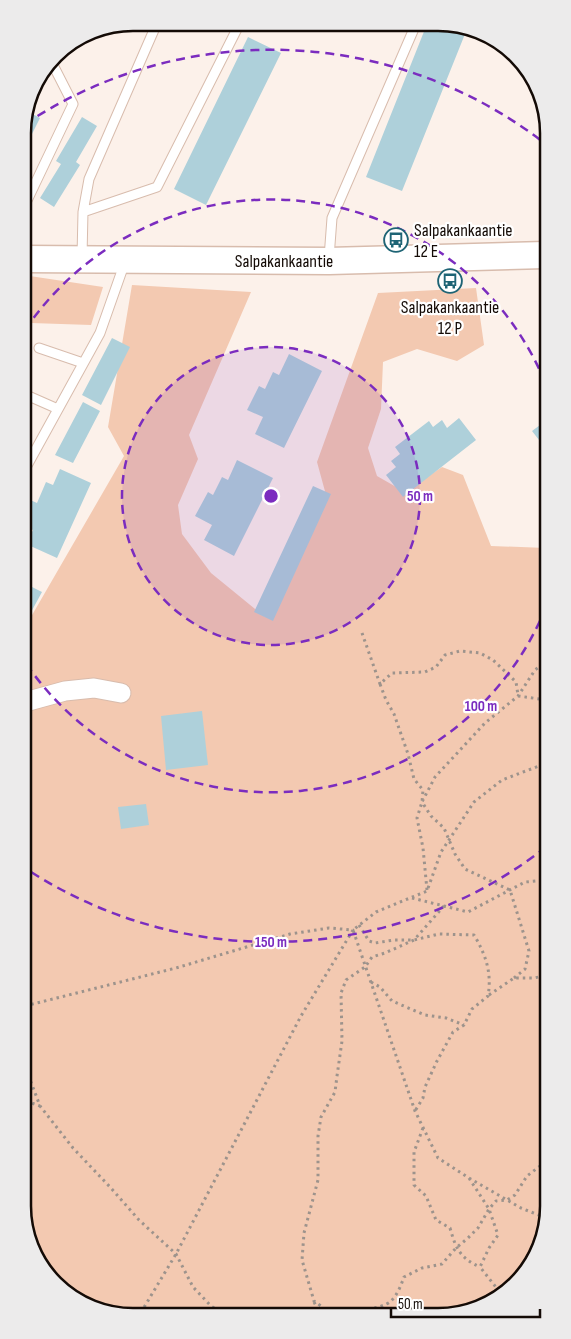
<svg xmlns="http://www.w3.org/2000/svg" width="571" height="1339" viewBox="0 0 571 1339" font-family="'Sofia Sans Condensed',sans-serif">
  <rect width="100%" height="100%" fill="#fcf1ea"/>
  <path fill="#f3c9b1" d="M23,275L103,287L91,325L31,323L23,341Z
    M132,285L251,292L189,435L198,459L178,505L182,534L211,573L265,617L326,495L317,462L378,293L476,288L484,345L457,361L417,349L383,362L381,409L368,448L377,476L405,492L442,467L463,475L491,546L546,548L548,1213L525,1274L466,1313L112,1314L55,1284L26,1234L24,629L124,456L108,427Z"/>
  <path fill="#aed0da" d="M427,24L460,25L467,29L402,191L366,177Z
    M248,37L281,53L206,205L174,189Z
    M27,111L40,118L23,152V125Z
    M82,117L97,126L76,162L80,165L54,207L40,198L61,164L56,161Z
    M112,338L130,347L101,405L82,395Z
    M289,354L322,371L284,448L255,434L263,417L247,410L259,386L265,389L273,372L279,375Z
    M83,402L100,411L73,463L55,455Z
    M546,410V449L532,431L544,422L539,416Z
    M459,418L476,440L403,497L386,475L396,467L391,461L400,454L395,447L429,421L433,427L442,420L447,428Z
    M237,460L273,478L234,556L204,540L212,525L195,516L208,492L213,495L222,477L228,480Z
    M60,469L91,483L57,558L26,544L33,530L24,526V508L28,499L37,503L46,482L53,485Z
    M313,486L331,494L273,621L254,612Z
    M24,583L42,592L24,625Z
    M202,711L208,765L166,770L161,716Z
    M146,804L149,825L121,829L118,807Z"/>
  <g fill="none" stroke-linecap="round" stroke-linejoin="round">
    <g stroke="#d8bcad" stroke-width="11">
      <path id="lane" d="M23,209L73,104L51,61
        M83,212L157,187L240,23
        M82,257L83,212L89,179L157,23
        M329,258L332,218L416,24
        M39,348L83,363
        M24,394L58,409
        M24,471L100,333L125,262"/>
    </g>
    <g stroke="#d8bcad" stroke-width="21">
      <path id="street" d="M25,702L65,691L94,688L121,693"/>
    </g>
    <g stroke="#d8bcad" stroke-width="29">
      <path id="secondary" d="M23,259L329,261L545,255"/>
    </g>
    <path stroke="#9d938c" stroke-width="3" stroke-dasharray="2.5 4" stroke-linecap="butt" d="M23,293L28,282
      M546,522V523
      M362,633L380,684
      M518,696L547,700
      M427,890L423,848L417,818L422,802L423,790L414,779L408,754L394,714L386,700L380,684L392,673L425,672L436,667L445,655L460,651L480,653L493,660L516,682L518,695
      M412,898L468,912L525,882L547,880
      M444,906L414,940L385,953L372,957L365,967L346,980L341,993L342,1041L337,1076L335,1092L321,1117L318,1136V1180L304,1233L302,1260L314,1301C319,1304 325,1310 330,1312C341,1316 383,1309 391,1301C398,1294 401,1285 404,1277L422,1268L442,1264L456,1248L468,1238L478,1228L489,1209L496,1201L507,1200L515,1195L527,1176L548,1160
      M359,925L369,941L375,943L394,940H414L439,934L474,935C486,955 492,973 488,996L472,1009L464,1025L453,1032L437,1061L425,1087L423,1098L415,1111
      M514,978L525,969L529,951L510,890L465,869L455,854L444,828L431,816L422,802L435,777L485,723L518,696L535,670L547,661
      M371,982L380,987L392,1001L425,1015L446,1018L464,1025
      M489,995L514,978H534L548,975
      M25,1006L176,968L290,934L329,928L353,930L301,1016L176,1254L140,1314
      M26,1022L27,1005
      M26,1069L40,1106L73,1148L110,1187L139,1220L176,1254L193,1287L211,1306L223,1314
      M26,1101L40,1106
      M423,1128L414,1152V1185L426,1196L436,1220L450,1228C456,1249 460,1258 480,1267
      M469,1178L489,1209L498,1235L489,1248L480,1267L499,1291
      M546,1218L521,1208L469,1178L438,1158L415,1111L353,930L376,912L427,891L441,852L474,802L502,780L547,763
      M314,1302L320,1313"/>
    <use href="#lane" stroke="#fff" stroke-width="9"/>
    <use href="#street" stroke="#fff" stroke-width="19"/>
    <use href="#secondary" stroke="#fff" stroke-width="26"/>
  </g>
  <circle cx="271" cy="496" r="149" fill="#7b2cbf" fill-opacity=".12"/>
  <g fill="none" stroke="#7b2cbf" stroke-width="2.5" stroke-dasharray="9 6">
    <circle cx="271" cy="496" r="149"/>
    <path d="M546 607A297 297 0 0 1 25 662M25 330A297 297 0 0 1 545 382"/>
    <path d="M546 847A446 446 0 0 1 28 870M25 124A446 446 0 0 1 543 142"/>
  </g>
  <defs>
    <g id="bus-ring" transform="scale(1.25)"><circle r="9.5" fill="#fff" stroke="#1e6475" stroke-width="1.5"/><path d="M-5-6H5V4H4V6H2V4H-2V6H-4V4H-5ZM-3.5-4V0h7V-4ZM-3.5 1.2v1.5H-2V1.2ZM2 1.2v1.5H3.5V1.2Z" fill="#1e6475"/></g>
  </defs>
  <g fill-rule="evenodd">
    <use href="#bus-ring" x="396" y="240"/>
    <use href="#bus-ring" x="450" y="281"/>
  </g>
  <g text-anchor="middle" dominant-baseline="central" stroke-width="4.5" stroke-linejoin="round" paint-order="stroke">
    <g font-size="18" fill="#140b06" stroke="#fff" text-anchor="start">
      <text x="414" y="230">Salpakankaantie<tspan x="414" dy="21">12 E</tspan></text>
      <text x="450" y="307" text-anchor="middle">Salpakankaantie<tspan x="450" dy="21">12 P</tspan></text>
    </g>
    <g font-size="18" fill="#140b06" stroke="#fff">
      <text x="284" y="261">Salpakankaantie</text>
    </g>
  </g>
  <path d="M0 0H571V1339H0ZM133 31H438A102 102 0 0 1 540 133V1206A102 102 0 0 1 438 1308H133A102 102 0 0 1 31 1206V133A102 102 0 0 1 133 31Z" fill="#ecebeb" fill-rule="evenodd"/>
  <path fill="none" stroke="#140b06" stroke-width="2.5" d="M133 31H438A102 102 0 0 1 540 133V1206A102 102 0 0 1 438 1308H133A102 102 0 0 1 31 1206V133A102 102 0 0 1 133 31Z"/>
  <circle cx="271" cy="496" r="8" fill="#7b2cbf" stroke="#fff" stroke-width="2.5"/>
  <g font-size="15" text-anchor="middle" font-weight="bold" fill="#7b2cbf" stroke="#fff" stroke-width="4.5" stroke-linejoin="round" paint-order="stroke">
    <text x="420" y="501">50 m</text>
    <text x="481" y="711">100 m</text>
    <text x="271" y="947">150 m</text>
  </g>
  <path d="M391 1309v8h149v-8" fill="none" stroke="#140b06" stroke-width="2.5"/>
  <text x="398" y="1309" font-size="15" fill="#140b06" stroke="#ffffff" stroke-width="4" paint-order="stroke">50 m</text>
</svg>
